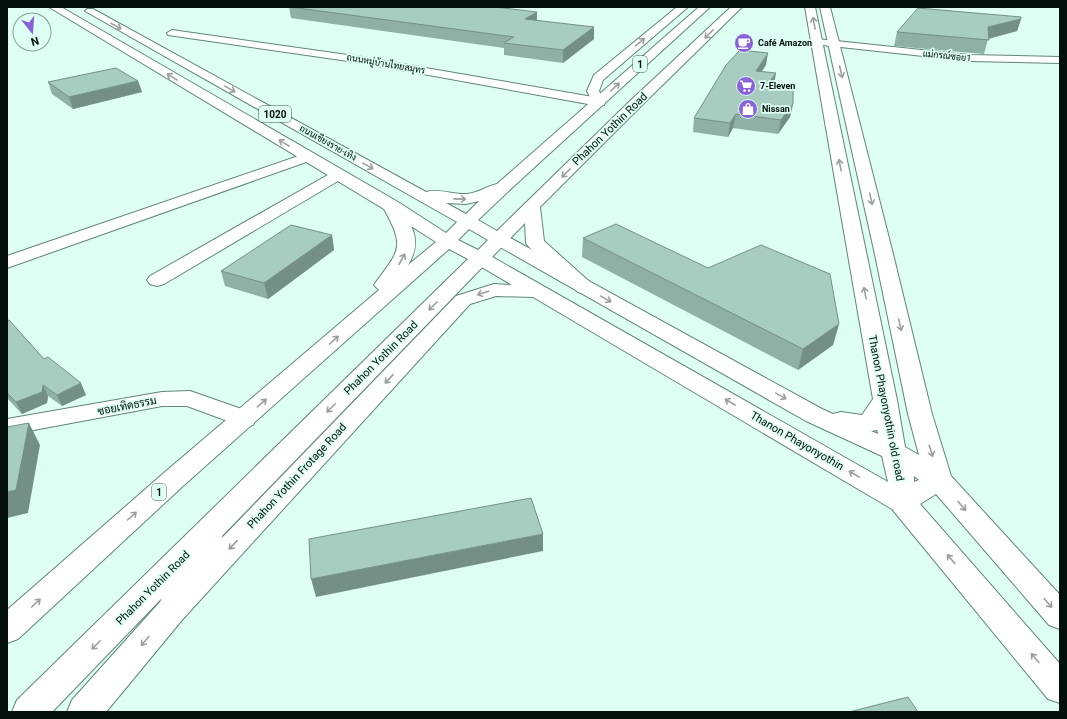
<svg xmlns="http://www.w3.org/2000/svg" width="1067" height="719" viewBox="0 0 1067 719" font-family="Roboto,Sarabun,sans-serif">
  <rect width="100%" height="100%" fill="#defff3"/>
  <g fill="none" stroke-linecap="round" stroke-linejoin="round">
    <g stroke="#608578" stroke-width="2">
      <path id="minor" d="M172,30L362,57L599,98L604,99L605,102L604,105L599,106L362,63L168,35L167,33Z
        M817,39L969,55L1060,57V63L969,61L813,44L812,42L813,40Z
        M307,153L312,154L314,157L312,160L7,268V256Z
        M338,170L343,172L346,175L343,178L164,284L157,286L150,284L147,280L150,276L333,172Z
        M190,391L253,413L256,419L253,425L244,427L187,406H162L7,435V419L162,392Z"/>
    </g>
    <g stroke="#608578" stroke-width="2">
      <path id="secondary" d="M677,7H688L603,80L599,91L605,102L604,105H594L587,91L594,75Z
        M805,7H815L897,400L905,447L919,455L908,414L874,250L820,7H830L892,250L932,414L951,476L1060,595V629L1049,625L936,494L920,504L1060,664V703L1048,699L892,509L533,297L496,296L470,304L182,620L106,712H67L72,700L160,602L456,296L494,284L512,285L473,262L471,258L473,254L480,252L487,254L888,482L882,456L806,421L493,243L490,239L493,235L499,234L505,235L822,409L833,414L841,412L862,415L873,399ZM877,429L878,434L871,431L877,430ZM914,476L919,480L914,482Z"/>
    </g>
    <g stroke="#608578" stroke-width="2">
      <path id="primary" d="M49,7H61L398,202L446,233L457,222L85,11L87,9H93L426,192C438,188 454,195 467,194C478,193 487,186 497,184L699,7H710L515,185L478,220L497,231L629,102L731,7H742L639,108L540,207L544,241L592,284L595,288L592,292L585,294L578,292L529,247L526,243L525,223L222,536L224,541L182,620L171,624L160,620L156,611L162,598L52,712H12L17,700L468,259L449,249L183,486L18,639L7,643V610L165,472L379,290L374,285C399,250 406,249 384,209ZM479,201L466,214L446,203L466,204ZM411,226L436,242L408,265C416,252 418,240 411,226ZM469,229L488,240L478,250L458,240Z"/>
    </g>
    <use href="#minor" fill="#fff" fill-rule="evenodd"/>
    <use href="#secondary" fill="#fff" fill-rule="evenodd"/>
    <use href="#primary" fill="#fff" fill-rule="evenodd"/>
  </g>
  <path fill="#8fb0a4" d="M289,7L537,12V21L594,39L563,63L504,55V48L291,18Z
    M1021,19L1017,31L988,39L984,54L894,46L897,32Z
    M766,65L762,71L774,85L793,104L790,117L778,134L733,128L728,137L693,132L694,118Z
    M138,81L142,92L73,109L52,94L48,82Z
    M332,235L334,250L268,299L225,286L221,271Z
    M583,238L708,268L839,324L833,345L798,370L582,257Z
    M7,321L44,359L86,395L62,406L48,396L47,403L22,414L7,398Z"/>
  <path fill="#749086" d="M537,12V23L525,19Z
    M1021,19L1017,31L984,40L988,27Z
    M594,27V39L563,63V50Z
    M768,53L766,65L754,83L756,71Z
    M776,73L774,86L768,84Z
    M138,81L142,92L73,109L69,97Z
    M793,104L790,117L778,134L781,120Z
    M736,114L733,128L728,137L730,123Z
    M332,235L334,250L268,299L264,283Z
    M839,324L833,345L798,370L803,349Z
    M81,383L86,395L62,406L57,395Z
    M43,385L48,396L47,403L22,414L16,402Z
    M29,423L40,445L28,513L7,518V492Z
    M543,534V551L316,597L311,579Z"/>
  <path fill="#a6cdbf" stroke="#749086" d="M290,7H495L537,12L525,19L594,27L563,50L504,43L514,37Z
    M918,8L1021,17V19L988,27L989,40L897,32Z
    M740,50L768,53L756,71L776,73L768,84L793,88V104L781,120L736,114L730,123L694,118L726,65Z
    M116,68L138,81L69,97L48,82Z
    M616,224L708,268L761,245L830,274L839,324L803,349L583,238Z
    M291,225L332,235L264,283L221,271Z
    M9,320L44,359L48,357L81,383L57,395L43,385L42,392L16,402L7,393V321Z
    M29,423L16,490L7,492V427Z
    M531,498L543,534L311,579L309,539Z
    M908,697L918,712H849Z"/>
  <defs><path id="oneway-shaft" d="M-6 0H5M1.5-3L5.5 0L1.5 3" fill="none" stroke-width="1.6" stroke-linecap="round" stroke-linejoin="round"/></defs>
  <g stroke="#9a9f9d">
    <use href="#oneway-shaft" transform="translate(814 23) rotate(-101)"/>
    <use href="#oneway-shaft" transform="translate(116 26) rotate(29)"/>
    <use href="#oneway-shaft" transform="translate(709 34) rotate(135)"/>
    <use href="#oneway-shaft" transform="translate(640 42) rotate(-40)"/>
    <use href="#oneway-shaft" transform="translate(841 72) rotate(77)"/>
    <use href="#oneway-shaft" transform="translate(172 77) rotate(-149)"/>
    <use href="#oneway-shaft" transform="translate(615 87) rotate(-42)"/>
    <use href="#oneway-shaft" transform="translate(230 89) rotate(29)"/>
    <use href="#oneway-shaft" transform="translate(284 143) rotate(-149)"/>
    <use href="#oneway-shaft" transform="translate(840 165) rotate(-101)"/>
    <use href="#oneway-shaft" transform="translate(368 166) rotate(29)"/>
    <use href="#oneway-shaft" transform="translate(566 173) rotate(135)"/>
    <use href="#oneway-shaft" transform="translate(460 199) rotate(1)"/>
    <use href="#oneway-shaft" transform="translate(871 199) rotate(77)"/>
    <use href="#oneway-shaft" transform="translate(402 259) rotate(-61)"/>
    <use href="#oneway-shaft" transform="translate(483 293) rotate(162)"/>
    <use href="#oneway-shaft" transform="translate(865 293) rotate(-101)"/>
    <use href="#oneway-shaft" transform="translate(606 299) rotate(29)"/>
    <use href="#oneway-shaft" transform="translate(433 306) rotate(135)"/>
    <use href="#oneway-shaft" transform="translate(900 325) rotate(77)"/>
    <use href="#oneway-shaft" transform="translate(334 340) rotate(-42)"/>
    <use href="#oneway-shaft" transform="translate(389 379) rotate(133)"/>
    <use href="#oneway-shaft" transform="translate(781 396) rotate(29)"/>
    <use href="#oneway-shaft" transform="translate(730 402) rotate(-150)"/>
    <use href="#oneway-shaft" transform="translate(262 403) rotate(-41)"/>
    <use href="#oneway-shaft" transform="translate(331 408) rotate(135)"/>
    <use href="#oneway-shaft" transform="translate(931 451) rotate(73)"/>
    <use href="#oneway-shaft" transform="translate(854 474) rotate(-150)"/>
    <use href="#oneway-shaft" transform="translate(962 506) rotate(49)"/>
    <use href="#oneway-shaft" transform="translate(132 516) rotate(-42)"/>
    <use href="#oneway-shaft" transform="translate(233 545) rotate(133)"/>
    <use href="#oneway-shaft" transform="translate(951 559) rotate(-130)"/>
    <use href="#oneway-shaft" transform="translate(36 603) rotate(-42)"/>
    <use href="#oneway-shaft" transform="translate(1048 603) rotate(48)"/>
    <use href="#oneway-shaft" transform="translate(145 641) rotate(130)"/>
    <use href="#oneway-shaft" transform="translate(96 645) rotate(135)"/>
    <use href="#oneway-shaft" transform="translate(1035 658) rotate(-130)"/>
  </g>
  <defs>
    <g id="cafe-disc" transform="scale(1)"><circle r="9.5" fill="#8961db" stroke="#defff3"/><path d="M-5.5-4.5H6V0H3Q3 3.5 0 3.5H-2.5Q-5.5 3.5-5.5 0ZM3-3.2v2h1.7v-2ZM-6 4.5H4V6H-6Z" fill="#fff"/></g>
    <g id="supermarket-disc" transform="scale(1)"><circle r="9.5" fill="#8961db" stroke="#defff3"/><path d="M-6-5.5h2.5l.6 2H6L4.5 2H-2.5L-4.4-4H-6ZM-1.5 3.2a1.3 1.3 0 1 0 .1 0ZM3 3.2a1.3 1.3 0 1 0 .1 0Z" fill="#fff"/></g>
    <g id="shop-disc" transform="scale(1)"><circle r="9.5" fill="#8961db" stroke="#defff3"/><path d="M-5-2.5h2.3a2.7 3.5 0 0 1 5.4 0H5L5.5 6h-11ZM-1.5-2.5h3a1.5 2.3 0 0 0-3 0Z" fill="#fff"/></g>
  </defs>
  <g fill-rule="evenodd">
    <use href="#cafe-disc" x="744" y="43"/>
    <use href="#supermarket-disc" x="746" y="86"/>
    <use href="#shop-disc" x="748" y="109"/>
  </g>
  <g text-anchor="middle" dominant-baseline="central" stroke-width="3.5" stroke-linejoin="round" paint-order="stroke">
    <g font-size="9" font-weight="bold" fill="#020f0a" stroke="#defff3" text-anchor="start">
      <text x="758" y="43">Café Amazon</text>
      <text x="760" y="86">7-Eleven</text>
      <text x="762" y="109">Nissan</text>
    </g>
    <g font-size="9" fill="#020f0a" stroke="#defff3">
      <text transform="translate(947 56) rotate(6)">แม่กรณ์ซอย1</text>
      <text transform="translate(386 64) rotate(10)">ถนนหมู่บ้านไทยสมุทร</text>
      <text transform="translate(328 143) rotate(29)">ถนนเชียงราย-เทิง</text>
    </g>
    <g fill="#defff3" stroke="#445750" stroke-width="1">
      <rect x="633" y="56" width="14" height="16" rx="3"/>
      <rect x="259" y="106" width="32" height="16" rx="3"/>
      <rect x="152" y="484" width="14" height="16" rx="3"/>
    </g>
    <g font-size="10" font-weight="bold" fill="#020f0a">
      <text x="640" y="64">1</text>
      <text x="275" y="114">1020</text>
      <text x="159" y="492">1</text>
    </g>
    <g font-size="11" fill="#020f0a" stroke="#defff3">
      <text transform="translate(610 129) rotate(-44)">Phahon Yothin Road</text>
      <text transform="translate(381 358) rotate(-45)">Phahon Yothin Road</text>
      <text transform="translate(127 406) rotate(-11)">ซอยเทิดธรรม</text>
      <text transform="translate(886 408) rotate(79)">Thanon Phayonyothin old road</text>
      <text transform="translate(797 441) rotate(30)">Thanon Phayonyothin</text>
      <text transform="translate(297 476) rotate(-47)">Phahon Yothin Frotage Road</text>
      <text transform="translate(153 588) rotate(-45)">Phahon Yothin Road</text>
    </g>
  </g>
  <rect width="1067" height="719" fill="none" stroke="#020f0a" stroke-width="16"/>
  <g transform="translate(32 32) rotate(163)"><circle r="19" fill="#defff3" stroke="#869f96"/>
  <path d="M0-3L7 15L0 10L-7 15Z" fill="#8961db"/>
  <text y="-6" font-size="11" font-weight="bold" text-anchor="middle" fill="#020f0a">N</text>
  </g>
</svg>
